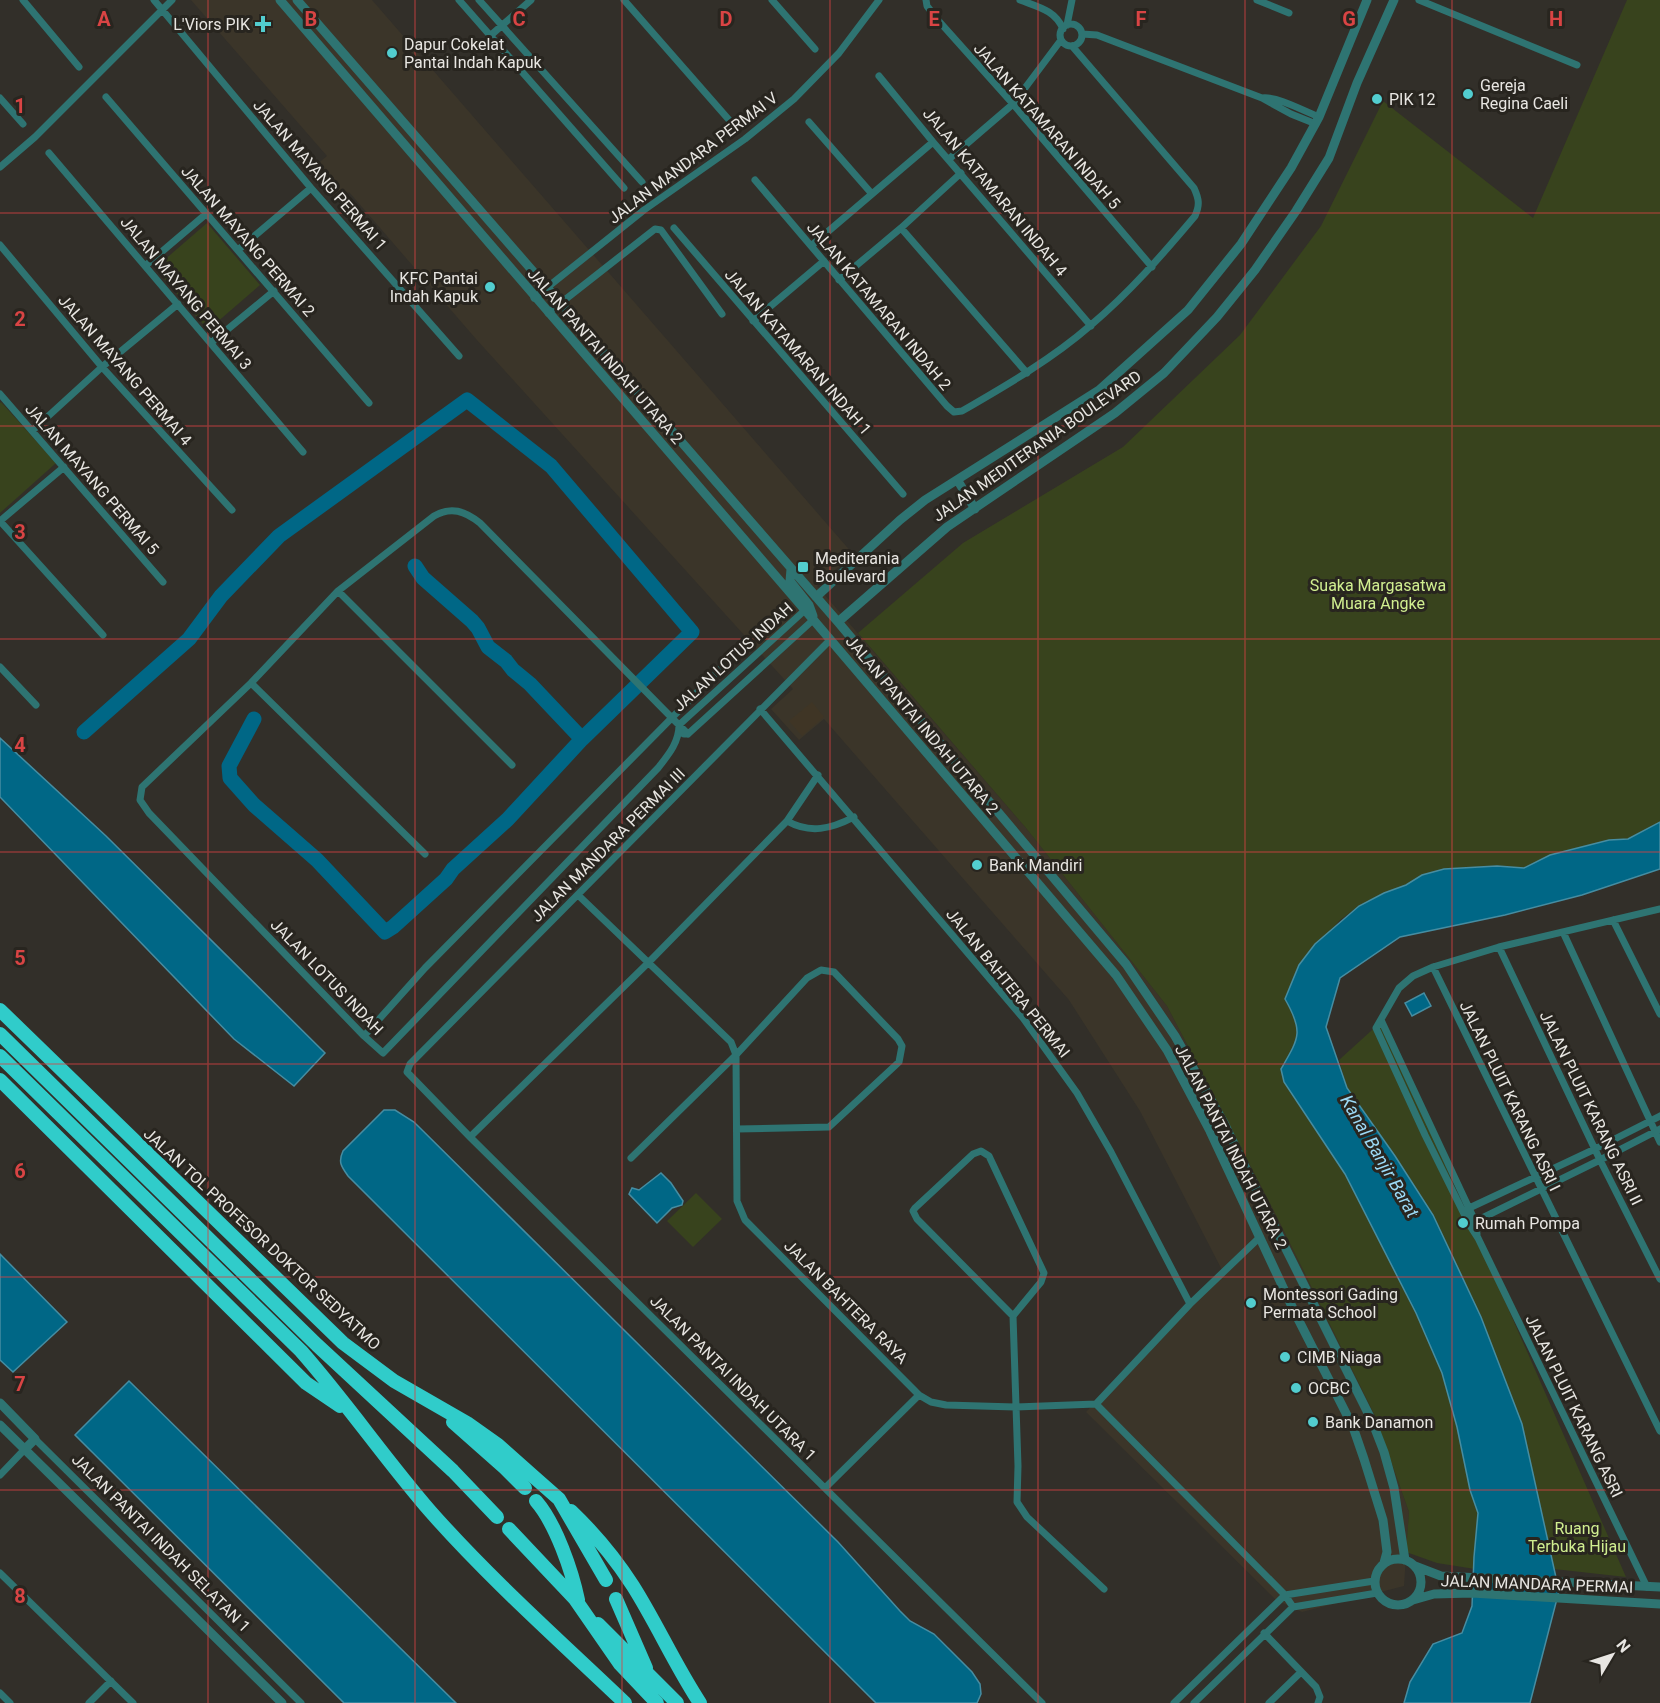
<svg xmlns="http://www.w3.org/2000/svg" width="1660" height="1703" viewBox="0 0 1660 1703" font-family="Roboto,sans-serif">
  <rect width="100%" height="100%" fill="#322f29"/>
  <path fill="#3b3529" d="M191,0H372L853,554L817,586L1026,828L1167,1006L1276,1215L1375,1416L1409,1512L1404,1586L1302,1612L1276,1600L1086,1412L1222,1270L1140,1111L1069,1000L824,719L799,740L771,709L793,689L476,339L349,192L337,201L310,170L327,156Z"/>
  <path fill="#3f3525" d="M812,702L824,717L802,736L789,721Z"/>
  <path fill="#38431d" d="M1627,0H1660V822L1628,839L1609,840L1550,855L1524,868L1497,866L1422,875L1406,885L1384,893L1359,906L1340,920L1299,965L1285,998C1304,1032 1299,1038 1281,1069L1284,1082L1345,1174L1416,1313L1442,1373L1457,1427L1470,1490L1478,1513L1474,1557L1475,1569L1437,1563L1406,1552L1409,1512L1375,1416L1276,1215L1167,1006L1026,828L858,633L963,543L1123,447L1240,335L1321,226L1383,101L1533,218Z
    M207,223L260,285L208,330L155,268Z
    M1,402L56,463L0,513V403Z
    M1382,1021L1626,1577L1554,1569L1522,1425L1481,1317L1433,1215L1395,1156L1347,1088L1339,1060Z
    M696,1193L722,1219L693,1247L667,1221Z"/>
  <path fill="#006786" stroke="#468da2" stroke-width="1.5" d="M0,738L106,836L325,1053L294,1086L234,1039L0,797Z
    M1660,822V869L1582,895L1505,915L1400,937L1340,978L1326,1027L1347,1088L1395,1156L1433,1215L1481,1317L1522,1424L1559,1591L1530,1703H1404L1410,1682L1433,1644L1462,1633L1472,1606L1474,1557L1478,1513L1470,1490L1457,1427L1442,1373L1416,1313L1345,1174L1284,1082L1281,1069C1299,1038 1304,1032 1285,999L1299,965L1315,944L1359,906L1384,893L1406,885L1422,875L1444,869L1497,866L1524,868L1550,855L1609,840L1628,839Z
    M1424,993L1431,1006L1412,1016L1405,1003Z
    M384,1110H395L414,1122L838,1542L900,1611L910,1621L934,1634L972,1672L980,1684L981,1694L977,1703H876L348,1176C341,1166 338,1162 343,1151Z
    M661,1173L671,1183L683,1201L682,1205L672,1208L657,1223L629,1194L632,1188L639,1190Z
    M0,1254L67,1322L13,1372L0,1360Z
    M129,1381L456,1703H344L75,1435Z"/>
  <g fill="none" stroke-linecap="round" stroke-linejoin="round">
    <path stroke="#006786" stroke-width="15" d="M415,566L423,578L472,621L478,628L488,647L506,661L513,670L530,684L582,739
      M84,732L189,639L221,596L279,536L467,400L551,466L692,632L582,739L508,819L453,869L446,879L393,927L385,932L317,860L254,805L230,778L229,766L254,719"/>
    <path stroke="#2e7472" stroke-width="7" d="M23,0L79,67
      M154,0L311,188L459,356
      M459,0L624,188
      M479,0L642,182
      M624,0L730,121
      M772,0L815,49
      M926,0L927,6L937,19L1013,104L1152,267
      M1020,0C1038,7 1055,10 1063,29
      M1257,0L1289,13
      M1419,0L1577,65
      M1060 35a11 11 0 1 1 22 0a11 11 0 1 1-22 0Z
      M1067,25L1072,0
      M1082,34L1097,35L1262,98C1277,96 1304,111 1319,117
      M490,36L531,0
      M879,76L933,142L1091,326
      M106,97L369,403
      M0,98L23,124
      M1262,98L1291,114L1316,124
      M809,122L872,194
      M49,153L303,452
      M949,159L1013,104L1061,40
      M0,167L35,137L172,0
      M755,180L947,406L954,412L962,411C1007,385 1052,359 1091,325C1130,292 1163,254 1195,216C1200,205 1199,199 1194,188L1072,46
      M674,228L903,494
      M901,228L1027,373
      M0,245L102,367L232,510
      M811,246L933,142
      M238,250L311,188
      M145,266L206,214
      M839,280L901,228L961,173
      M534,298L644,210L745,139L794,99L839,53L879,0
      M548,313L655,229L661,230L722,314
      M753,321L824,261
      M211,343L274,291
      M0,394L163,582
      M32,431L102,367L178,304
      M0,521L103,635
      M0,521L64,467
      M338,591L512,765
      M830,640L410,1064L407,1072L470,1137L1042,1703
      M0,667L36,705
      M251,683L425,854
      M760,709L1023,1018L1077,1093L1111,1152L1190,1304
      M684,734H688L813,620
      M688,734L672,718L480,523C465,511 451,506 434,516L338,591L251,683L142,787L140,800L149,813L364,1036L383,1053L658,768C669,754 679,742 679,725L805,610
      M787,821C810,834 831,829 854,817
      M578,895L731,1042L736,1055L737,1201L745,1220L919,1395L931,1402L946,1405L1015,1407L1096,1404L1285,1595L1293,1607
      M1613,920L1660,1014
      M1563,932L1660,1142
      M1499,947L1600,1160L1660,1279
      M1433,967L1660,1431
      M1381,1020L1475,1221L1477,1234
      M364,1036L425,968L723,666
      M470,1137L648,963L787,821L818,775
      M631,1158L736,1055L807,978L821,970L834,972L898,1039L902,1046L899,1062L829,1127L737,1129
      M1465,1210L1595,1149L1660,1116
      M1472,1223L1600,1160L1660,1129
      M1013,1316L917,1219L913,1211L915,1208L973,1154L981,1151L989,1156L1044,1273L1041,1282L1013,1316L1018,1466L1017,1502L1027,1517L1104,1589
      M1096,1404L1190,1304L1260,1237
      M35,1439L301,1703
      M0,1475L24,1450
      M825,1488L919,1395
      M0,1573L133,1703
      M1647,1587L1478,1238L1469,1224L1425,1135L1376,1028L1399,988L1413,976L1433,967L1499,947L1660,909
      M1264,1633L1316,1687L1320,1697L1318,1703
      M0,1693L10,1703
      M89,1703L111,1681
      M1174,1703L1285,1595L1374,1581
      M1194,1703L1293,1607L1377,1593
      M1269,1703L1301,1672"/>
    <path stroke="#2e7472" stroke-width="9" d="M280,0L805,610L1116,975L1167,1050L1210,1131L1295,1313L1353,1427L1364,1459L1383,1520L1387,1552L1384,1563
      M297,0L838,622L1126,964L1175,1036L1224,1123L1250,1177L1372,1421L1384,1452L1394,1488L1405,1560
      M958,481L975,509
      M791,569L790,581L809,605L813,616
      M816,597L900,520L925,500L1099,390L1188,310L1241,244L1291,168L1319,117L1367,0
      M838,622L947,527L1115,413L1164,373L1217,317L1255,270L1296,211L1329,158L1357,83L1394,0
      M0,1403L35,1439L24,1450
      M0,1425L282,1703
      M1375 1582a23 23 0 1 1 46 0a23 23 0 1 1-46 0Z
      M1415,1566L1441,1576L1660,1587
      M1413,1600L1434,1594L1472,1593L1660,1604"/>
    <path stroke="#30ccca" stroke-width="14" d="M0,1010L343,1343L394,1381L467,1423L498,1445L534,1477L559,1499L606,1580
      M0,1034L317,1345L453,1471L497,1517
      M0,1056L301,1351C346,1402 385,1459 430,1511C490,1579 559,1640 625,1703
      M0,1080L306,1383L340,1406
      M453,1422L505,1468L525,1488
      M536,1501C556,1524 572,1571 578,1600
      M571,1511C595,1534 615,1558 633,1586C657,1624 675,1665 700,1703
      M509,1529L575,1599L620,1664L657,1703
      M616,1599L646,1668
      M598,1624L677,1703"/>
  </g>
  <path fill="none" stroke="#d94444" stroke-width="1.5" stroke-opacity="0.55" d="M208,0V1703M415,0V1703M622,0V1703M830,0V1703M1038,0V1703M1245,0V1703M1452,0V1703M0,213H1660M0,426H1660M0,639H1660M0,852H1660M0,1064H1660M0,1277H1660M0,1490H1660"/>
  <g fill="#52cdcf" stroke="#28251f" stroke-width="2">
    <path d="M260 15h6v6h6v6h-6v6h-6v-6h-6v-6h6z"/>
    <circle cx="392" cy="53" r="6"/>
    <circle cx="1468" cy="94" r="6"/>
    <circle cx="1377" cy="99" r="6"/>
    <circle cx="490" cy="287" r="6"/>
    <rect x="797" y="561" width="12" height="12" rx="3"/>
    <circle cx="977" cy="865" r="6"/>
    <circle cx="1463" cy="1223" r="6"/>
    <circle cx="1251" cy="1303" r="6"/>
    <circle cx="1285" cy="1357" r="6"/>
    <circle cx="1296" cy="1388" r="6"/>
    <circle cx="1313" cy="1422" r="6"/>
  </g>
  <g text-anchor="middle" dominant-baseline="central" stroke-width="6" stroke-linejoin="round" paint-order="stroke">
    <g font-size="16" fill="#e8e6e2" stroke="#28251f" text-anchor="start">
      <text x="250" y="24" text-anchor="end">L'Viors PIK</text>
      <text x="404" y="44">Dapur Cokelat<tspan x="404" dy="18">Pantai Indah Kapuk</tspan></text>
      <text x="1480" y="85">Gereja<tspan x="1480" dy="18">Regina Caeli</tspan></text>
      <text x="1389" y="99">PIK 12</text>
      <text x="478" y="278" text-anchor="end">KFC Pantai<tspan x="478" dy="18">Indah Kapuk</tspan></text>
      <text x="815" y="558">Mediterania<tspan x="815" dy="18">Boulevard</tspan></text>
      <text x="989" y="865">Bank Mandiri</text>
      <text x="1475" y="1223">Rumah Pompa</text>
      <text x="1263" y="1294">Montessori Gading<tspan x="1263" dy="18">Permata School</tspan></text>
      <text x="1297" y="1357">CIMB Niaga</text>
      <text x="1308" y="1388">OCBC</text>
      <text x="1325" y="1422">Bank Danamon</text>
    </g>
    <g font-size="16" fill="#e8e6e2" stroke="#28251f">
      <text transform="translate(1047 126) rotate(49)">JALAN KATAMARAN INDAH 5</text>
      <text transform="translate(693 158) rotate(-37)">JALAN MANDARA PERMAI V</text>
      <text transform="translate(320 175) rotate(49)">JALAN MAYANG PERMAI 1</text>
      <text transform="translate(995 192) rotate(50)">JALAN KATAMARAN INDAH 4</text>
      <text transform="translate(248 241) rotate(49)">JALAN MAYANG PERMAI 2</text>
      <text transform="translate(186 293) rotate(50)">JALAN MAYANG PERMAI 3</text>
      <text transform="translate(879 306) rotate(50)">JALAN KATAMARAN INDAH 2</text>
      <text transform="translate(798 352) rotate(49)">JALAN KATAMARAN INDAH 1</text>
      <text transform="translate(605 356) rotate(49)">JALAN PANTAI INDAH UTARA 2</text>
      <text transform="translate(125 370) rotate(49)">JALAN MAYANG PERMAI 4</text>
      <text transform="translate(1037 446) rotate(-35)">JALAN MEDITERANIA BOULEVARD</text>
      <text transform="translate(92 479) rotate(49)">JALAN MAYANG PERMAI 5</text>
      <text transform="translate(733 657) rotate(-42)">JALAN LOTUS INDAH</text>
      <text transform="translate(922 725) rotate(50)">JALAN PANTAI INDAH UTARA 2</text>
      <text transform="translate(608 845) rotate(-45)">JALAN MANDARA PERMAI III</text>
      <text transform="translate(327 977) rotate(46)">JALAN LOTUS INDAH</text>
      <text transform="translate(1008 983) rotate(51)">JALAN BAHTERA PERMAI</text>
      <text transform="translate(1510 1096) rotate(64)">JALAN PLUIT KARANG ASRI I</text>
      <text transform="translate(1591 1108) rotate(64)">JALAN PLUIT KARANG ASRI II</text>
      <text transform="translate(1231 1147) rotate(63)">JALAN PANTAI INDAH UTARA 2</text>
      <text transform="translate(262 1239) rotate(43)">JALAN TOL PROFESOR DOKTOR SEDYATMO</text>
      <text transform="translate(846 1302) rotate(45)">JALAN BAHTERA RAYA</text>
      <text transform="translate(733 1378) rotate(45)">JALAN PANTAI INDAH UTARA 1</text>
      <text transform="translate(1574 1406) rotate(64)">JALAN PLUIT KARANG ASRI</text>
      <text transform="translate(161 1543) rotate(45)">JALAN PANTAI INDAH SELATAN 1</text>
      <text transform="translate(1537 1584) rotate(2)">JALAN MANDARA PERMAI</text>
    </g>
    <g font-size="16" fill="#d0ee90" stroke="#28251f">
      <text x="1378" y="585">Suaka Margasatwa<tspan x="1378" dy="18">Muara Angke</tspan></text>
      <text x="1577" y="1528">Ruang<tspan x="1577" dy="18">Terbuka Hijau</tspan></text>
    </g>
    <g font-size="18" font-style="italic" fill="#9cdaf6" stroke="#28251f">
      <text transform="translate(1380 1156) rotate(60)">Kanal Banjir Barat</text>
    </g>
  </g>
  <g font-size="20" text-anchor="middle" font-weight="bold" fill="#d94444" stroke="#28251f" stroke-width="6" stroke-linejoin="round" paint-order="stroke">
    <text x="104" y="26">A</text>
    <text x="311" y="26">B</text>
    <text x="519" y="26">C</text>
    <text x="726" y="26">D</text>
    <text x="934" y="26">E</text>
    <text x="1141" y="26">F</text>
    <text x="1349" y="26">G</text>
    <text x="1556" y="26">H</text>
    <text x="20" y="113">1</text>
    <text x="20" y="326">2</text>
    <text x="20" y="539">3</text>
    <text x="20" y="752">4</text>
    <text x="20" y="965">5</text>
    <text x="20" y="1178">6</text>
    <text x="20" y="1391">7</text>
    <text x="20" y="1603">8</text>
  </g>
  <g transform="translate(1612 1655) rotate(51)" stroke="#28251f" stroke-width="4.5" paint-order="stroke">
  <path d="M0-4.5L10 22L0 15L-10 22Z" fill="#e8e6e2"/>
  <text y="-9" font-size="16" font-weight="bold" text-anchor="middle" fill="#e8e6e2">N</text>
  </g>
</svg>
